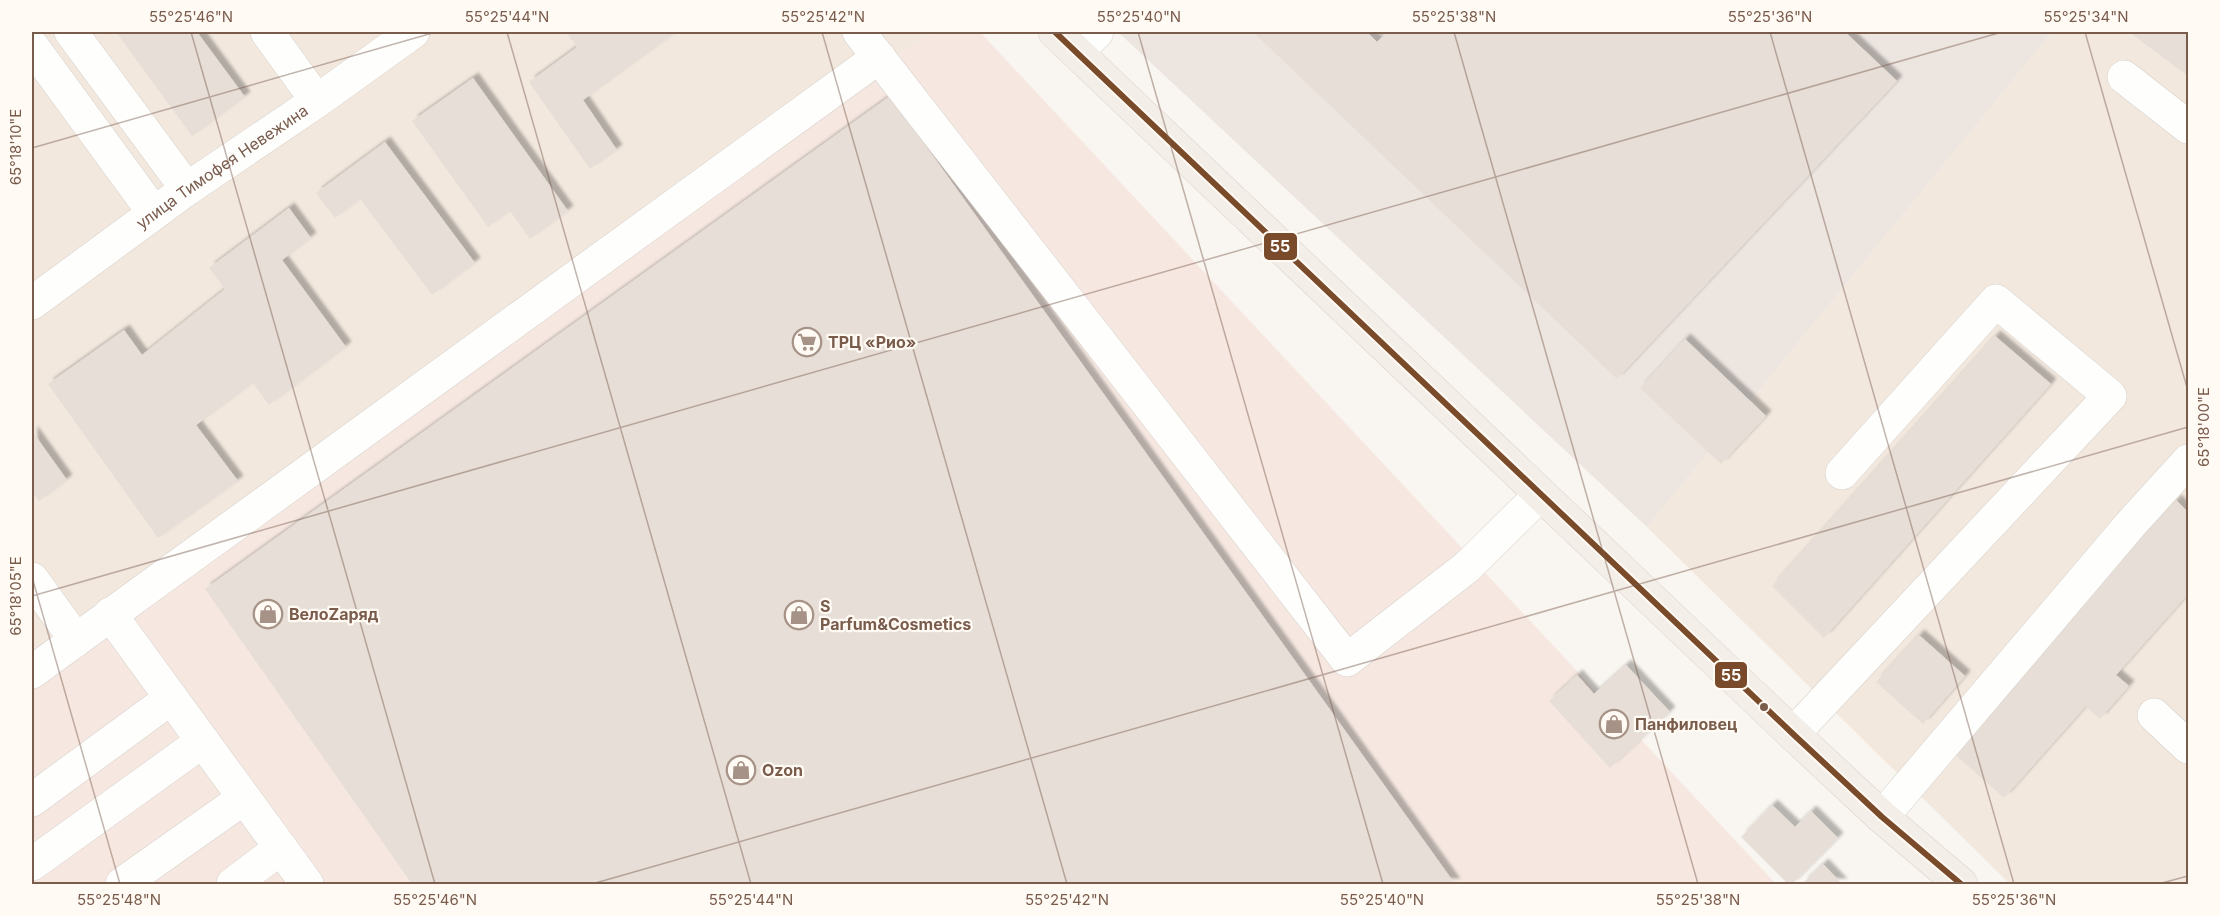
<svg xmlns="http://www.w3.org/2000/svg" width="2220" height="916" viewBox="0 0 2220 916" font-family="Inter,sans-serif">
  <defs>
    <filter id="shadow"><feDropShadow dx="5.5" dy="-5.5" stdDeviation="1.5" flood-color="#0004"/></filter>
  </defs>
  <rect width="100%" height="100%" fill="#f9f5f0"/>
  <path fill="#f2e8de" d="M32,32H932L32,674Z
    M2052,32H2188V884H2010L1647,527Z"/>
  <path fill="#f6e8e1" d="M932,32H980L1776,884H32V674Z"/>
  <path fill="#ede5e0" d="M1118,32H2052L1647,527Z"/>
  <path fill="#e6ded7" filter="url(#shadow)" d="M116,32H197L245,97L192,136Z
    M566,32H676L583,100L617,150L590,169L529,82L577,47Z
    M1253,32H1367L1377,42L1387,32H1845L1897,81L1617,379Z
    M2129,32H2188V76Z
    M473,78L568,211L530,239L510,211L488,227L412,121Z
    M890,96L1455,884H412L205,589Z
    M385,142L475,263L432,295L360,199L335,218L316,193Z
    M289,208L311,238L282,260L346,347L269,405L253,383L196,425L238,481L158,538L48,384L124,330L142,355L225,289L209,268Z
    M1995,336L2051,384L1824,638L1772,586Z
    M1685,339L1766,416L1721,464L1640,388Z
    M32,431L67,480L39,501L32,491Z
    M2176,500L2188,512V594L2116,675L2129,686L2100,719L2086,706L2004,798L1950,750Z
    M1919,635L1965,676L1923,724L1876,682Z
    M1626,665L1670,712L1610,768L1549,701L1577,675L1594,694Z
    M1772,805L1795,827L1811,811L1838,838L1792,884H1788L1741,837Z
    M1823,864L1842,884H1802Z"/>
  <g fill="none" stroke-linecap="round" stroke-linejoin="round">
    <g stroke="#d7d1cb" stroke-width="34">
      <g id="minor">
        <path d="M71,32L187,189"/>
        <path d="M267,32L317,101"/>
        <path d="M859,32L1347,660L1467,567L1540,495"/>
        <path d="M32,46L154,213"/>
        <path d="M1077,52L1097,32"/>
        <path d="M2124,77L2188,127"/>
        <path id="s1" d="M32,303L187,189L317,101L413,32"/>
        <path d="M32,579L76,640L879,57"/>
        <path d="M110,614L307,884"/>
        <path d="M32,672L76,640"/>
        <path d="M2154,715L2188,747"/>
        <path d="M1793,734L2110,396L1996,301L1842,473"/>
        <path d="M32,800L171,698"/>
        <path d="M1882,817L2130,525L2188,461"/>
        <path d="M32,864L203,741"/>
        <path d="M122,884L244,798"/>
        <path d="M233,884L281,848"/>
      </g>
    </g>
    <g stroke="#dad1cc" stroke-width="34">
      <path id="major" d="M1055,32L1793,734L1882,817L1961,884"/>
    </g>
    <use href="#minor" stroke="#fefefd" stroke-width="33"/>
    <use href="#major" stroke="#f3eee8" stroke-width="33"/>
    <g stroke="#fffaf3" stroke-width="10">
      <path id="bus-1" d="M1055,32L1793,734L1882,817L1961,884"/>
    </g>
    <use href="#bus-1" stroke="#7a4b2a" stroke-width="6"/>
  </g>
  <path fill="none" stroke="#7a5c4d" stroke-width="1.5" stroke-opacity="0.45" d="M191,32L435,884M507,32L751,884M822,32L1067,884M1138,32L1383,884M1454,32L1698,884M1770,32L2014,884M2085,32L2188,391M32,148L436,32M32,577L120,884M32,596L2002,32M592,884L2188,427M2158,884L2188,876"/>
  <defs>
    <g id="supermarket-ring" transform="scale(1.5)"><circle r="9.5" fill="#fffaf3" stroke="#a69286" stroke-width="1.5"/><path d="M-6-5.5h2.5l.6 2H6L4.5 2H-2.5L-4.4-4H-6ZM-1.5 3.2a1.3 1.3 0 1 0 .1 0ZM3 3.2a1.3 1.3 0 1 0 .1 0Z" fill="#a69286"/></g>
    <g id="shop-ring" transform="scale(1.5)"><circle r="9.5" fill="#fffaf3" stroke="#a69286" stroke-width="1.5"/><path d="M-5-2.5h2.3a2.7 3.5 0 0 1 5.4 0H5L5.5 6h-11ZM-1.5-2.5h3a1.5 2.3 0 0 0-3 0Z" fill="#a69286"/></g>
  </defs>
  <g fill-rule="evenodd">
    <use href="#supermarket-ring" x="807" y="342"/>
    <use href="#shop-ring" x="268" y="614"/>
    <use href="#shop-ring" x="799" y="615"/>
    <use href="#shop-ring" x="1614" y="724"/>
    <use href="#shop-ring" x="741" y="770"/>
  </g>
  <circle fill="#7a5c4d" stroke="#fffaf3" stroke-width="2" cx="1764" cy="707" r="5"/>
  <g text-anchor="middle" dominant-baseline="central" stroke-width="4.5" stroke-linejoin="round" paint-order="stroke">
    <g font-size="16" fill="#7a5c4d" stroke="#fffaf3">
      <text stroke="none"><textPath href="#s1" startOffset="234">улица Тимофея Невежина</textPath></text>
    </g>
    <g font-size="16" font-weight="bold" fill="#7a5c4d" stroke="#fffaf3" text-anchor="start">
      <text x="828" y="342">ТРЦ «Рио»</text>
      <text x="820" y="606">S<tspan x="820" dy="18">Parfum&amp;Cosmetics</tspan></text>
      <text x="289" y="614">ВелоZаряд</text>
      <text x="1635" y="724">Панфиловец</text>
      <text x="762" y="770">Ozon</text>
    </g>
  </g>
  <g stroke="#fffaf3" stroke-width="2">
    <rect x="1263" y="232" width="35" height="29" rx="6" fill="#7a4b2a"/>
    <rect x="1714" y="661" width="34" height="28" rx="6" fill="#7a4b2a"/>
  </g>
  <g font-size="16" text-anchor="middle" font-weight="bold" fill="#fff">
    <text x="1280" y="252">55</text>
    <text x="1731" y="681">55</text>
  </g>
  <rect width="2220" height="916" fill="none" stroke="#fffaf3" stroke-width="66"/>
  <rect x="33" y="33" width="2154" height="850" fill="none" stroke="#7a5c4d" stroke-width="2"/>
  <g font-size="15" text-anchor="middle" fill="#7a5c4d">
    <text x="191" y="22">55°25'46"N</text>
    <text x="507" y="22">55°25'44"N</text>
    <text x="823" y="22">55°25'42"N</text>
    <text x="1139" y="22">55°25'40"N</text>
    <text x="1454" y="22">55°25'38"N</text>
    <text x="1770" y="22">55°25'36"N</text>
    <text x="2086" y="22">55°25'34"N</text>
    <text transform="translate(16 147) rotate(-90)" y="5">65°18'10"E</text>
    <text transform="translate(2204 427) rotate(-90)" y="5">65°18'00"E</text>
    <text transform="translate(16 596) rotate(-90)" y="5">65°18'05"E</text>
    <text x="119" y="905">55°25'48"N</text>
    <text x="435" y="905">55°25'46"N</text>
    <text x="751" y="905">55°25'44"N</text>
    <text x="1067" y="905">55°25'42"N</text>
    <text x="1382" y="905">55°25'40"N</text>
    <text x="1698" y="905">55°25'38"N</text>
    <text x="2014" y="905">55°25'36"N</text>
  </g>
</svg>
